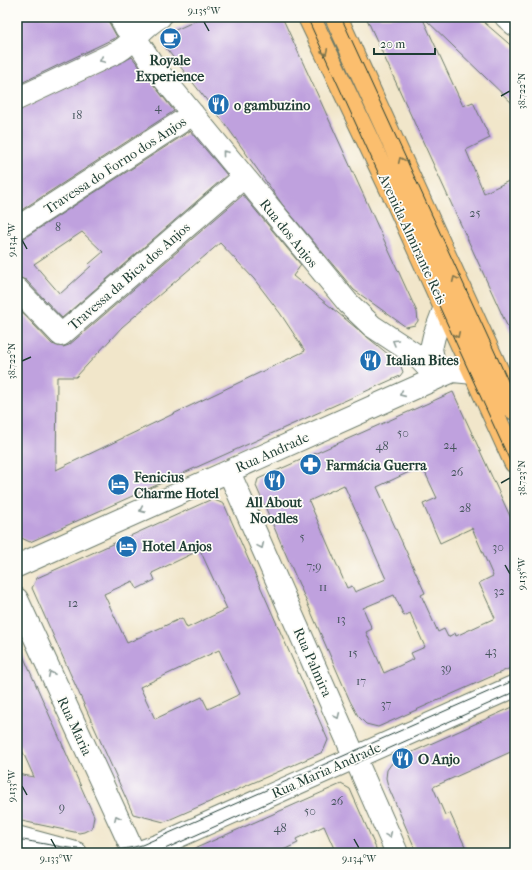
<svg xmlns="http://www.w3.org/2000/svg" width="532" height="870" viewBox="0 0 532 870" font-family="'IM FELL French Canon',serif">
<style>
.building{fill:#bfa1de;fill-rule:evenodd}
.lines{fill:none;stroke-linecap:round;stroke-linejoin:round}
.street-casing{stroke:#687868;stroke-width:24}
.primary-casing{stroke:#687868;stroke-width:24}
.street{stroke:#fff;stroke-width:22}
.primary{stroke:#fbbe6e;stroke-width:22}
.tram{stroke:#1f3d34;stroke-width:1}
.oneway{stroke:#82774e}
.oneway2{stroke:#8f9e9a}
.ticks{fill:none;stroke:#1f3d34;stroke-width:1.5}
.labels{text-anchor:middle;stroke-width:3.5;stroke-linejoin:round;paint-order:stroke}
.number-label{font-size:12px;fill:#47565e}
.poi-label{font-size:14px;font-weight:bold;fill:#1f3d34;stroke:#fdfcf7;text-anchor:start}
.street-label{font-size:14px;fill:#1f3d34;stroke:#fdfcf7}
.neatline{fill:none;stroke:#1f3d34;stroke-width:1.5}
.ticks-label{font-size:10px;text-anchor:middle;fill:#1f3d34}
</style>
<rect width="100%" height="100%" fill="#fdfcf7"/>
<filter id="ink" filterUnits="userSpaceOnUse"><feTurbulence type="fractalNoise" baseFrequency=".025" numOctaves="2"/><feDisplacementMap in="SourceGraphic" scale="8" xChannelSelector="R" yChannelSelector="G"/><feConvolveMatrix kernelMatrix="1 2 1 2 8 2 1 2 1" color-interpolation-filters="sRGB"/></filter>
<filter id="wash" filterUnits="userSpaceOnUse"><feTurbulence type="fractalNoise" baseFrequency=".012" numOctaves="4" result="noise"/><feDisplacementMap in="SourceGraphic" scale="16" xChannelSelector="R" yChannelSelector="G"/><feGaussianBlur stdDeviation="0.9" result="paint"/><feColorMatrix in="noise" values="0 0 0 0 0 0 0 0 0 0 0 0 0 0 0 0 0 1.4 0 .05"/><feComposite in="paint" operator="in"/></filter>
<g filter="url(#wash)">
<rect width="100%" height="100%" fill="#f1e6ca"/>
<g id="blocks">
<path class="building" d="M 17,17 L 106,17 L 117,37 L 17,85 Z
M 204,17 L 282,17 L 417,312 L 418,321 L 415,325 L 406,327 L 354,290 L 282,204 L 223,121 L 165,47 L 162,42 L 167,34 Z
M 366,17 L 422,17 L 463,106 L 473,102 L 490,138 L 466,150 L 484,193 L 515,178 L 515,343 Z
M 423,17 L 478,17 L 515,49 L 515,106 Z
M 132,57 L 174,111 L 17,213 L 17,111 Z
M 190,131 L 227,175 L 62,318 L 26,280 L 17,277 L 17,240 L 24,238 ZM 82,232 L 103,252 L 89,264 L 91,266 L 60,294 L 34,264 Z
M 243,195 L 301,265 L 293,276 L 400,364 L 403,372 L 400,376 L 30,542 L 17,536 L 17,307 L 52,344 L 63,347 L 69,345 ZM 220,243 L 254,279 L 280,313 L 305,351 L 56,470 L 57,377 L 76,377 L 122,327 Z
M 453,392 L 515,527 L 515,666 L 378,727 L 366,724 L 358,716 L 350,701 L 256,486 L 258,479 ZM 422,466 L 437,498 L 423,504 L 440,543 L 472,528 L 493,576 L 479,583 L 495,618 L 456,636 L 455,633 L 448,637 L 444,629 L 438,632 L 421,595 L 425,593 L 377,487 ZM 344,485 L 386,579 L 355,592 L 352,586 L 347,588 L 309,501 ZM 394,595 L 404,616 L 410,613 L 425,647 L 411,653 L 414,659 L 384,673 L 366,632 L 372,629 L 363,608 Z
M 212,499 L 224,504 L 328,740 L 323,752 L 164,822 L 133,814 L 32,588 L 37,578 ZM 200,550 L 227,609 L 187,628 L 182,618 L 127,643 L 104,594 L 133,581 L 137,589 L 155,580 L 152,573 ZM 219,650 L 240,694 L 208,709 L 202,697 L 155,719 L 140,687 Z
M 17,642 L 94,816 L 92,828 L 84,832 L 79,833 L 17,820 L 17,774 L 34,777 L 17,739 Z
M 515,706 L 515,750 L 433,787 L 445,815 L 450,813 L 468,853 L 417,853 L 388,786 L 386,778 L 387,770 L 392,763 L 399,758 Z
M 341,784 L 350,789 L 378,853 L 336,853 L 324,826 L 296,839 L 298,843 L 277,853 L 185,853 Z"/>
</g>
</g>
<g filter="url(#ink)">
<use href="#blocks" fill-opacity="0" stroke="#687868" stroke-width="1"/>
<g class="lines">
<defs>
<path id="street" d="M 120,17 L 126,28 L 140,45 L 155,68 L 348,303 L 372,326 L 416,355 L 437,378 L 453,371 L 474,373
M 506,17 L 515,25
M 17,99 L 119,51 C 135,41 143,26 160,17
M 17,228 L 193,114
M 17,289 L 61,335 L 244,177
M 229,472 L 397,853
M 17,566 L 437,378 L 431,349 L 434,336 L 445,307
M 17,599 L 134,853
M 17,837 L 76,853
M 137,853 L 159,845 L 515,686"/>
<path id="primary" d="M 309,17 L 397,202 L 515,462
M 336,17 L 515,409"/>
</defs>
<use href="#street" class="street-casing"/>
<use href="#primary" class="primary-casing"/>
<use href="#street" class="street"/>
<use href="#primary" class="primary"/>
<path class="tram" d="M 307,17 L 515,472
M 341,17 L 515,396
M 17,839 C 59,846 100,857 142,845 L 515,680
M 156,853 L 515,692"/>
</g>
<defs><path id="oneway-chevron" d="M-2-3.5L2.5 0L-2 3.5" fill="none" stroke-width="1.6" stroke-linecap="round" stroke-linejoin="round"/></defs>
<g class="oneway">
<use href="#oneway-chevron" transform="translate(325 52) rotate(65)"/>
<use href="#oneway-chevron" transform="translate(401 160) rotate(-114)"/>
<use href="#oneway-chevron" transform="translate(455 279) rotate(-114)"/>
<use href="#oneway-chevron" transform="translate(457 335) rotate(65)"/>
</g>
<g class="oneway2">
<use href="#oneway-chevron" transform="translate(102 60) rotate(155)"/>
<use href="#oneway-chevron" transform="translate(225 153) rotate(-129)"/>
<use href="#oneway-chevron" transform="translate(395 342) rotate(-150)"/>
<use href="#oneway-chevron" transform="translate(402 394) rotate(156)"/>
<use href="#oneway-chevron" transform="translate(142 510) rotate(156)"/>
<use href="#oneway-chevron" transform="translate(261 546) rotate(66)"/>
<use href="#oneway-chevron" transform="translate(51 674) rotate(-115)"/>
<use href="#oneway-chevron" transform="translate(337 716) rotate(66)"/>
<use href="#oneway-chevron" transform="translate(117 818) rotate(-115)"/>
<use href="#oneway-chevron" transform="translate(389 835) rotate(66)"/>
</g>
</g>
<path class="ticks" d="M 204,22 L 209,31M 501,96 L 510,91M 22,240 L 27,249M 22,361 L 31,357M 501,483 L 510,478M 505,565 L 510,574M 22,786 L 27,795M 51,839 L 56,848M 354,839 L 359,848"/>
<defs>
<symbol id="cafe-disc" viewBox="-11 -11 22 22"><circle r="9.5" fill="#1f6fb2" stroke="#fdfcf7"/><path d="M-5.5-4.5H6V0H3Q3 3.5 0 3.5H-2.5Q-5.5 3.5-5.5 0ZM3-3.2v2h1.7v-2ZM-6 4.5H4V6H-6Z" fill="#fff"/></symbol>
<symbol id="restaurant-disc" viewBox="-11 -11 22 22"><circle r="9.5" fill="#1f6fb2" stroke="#fdfcf7"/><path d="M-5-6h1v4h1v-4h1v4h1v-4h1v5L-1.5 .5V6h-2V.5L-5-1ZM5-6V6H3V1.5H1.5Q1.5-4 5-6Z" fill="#fff"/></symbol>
<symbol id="pharmacy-disc" viewBox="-11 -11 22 22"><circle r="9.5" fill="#1f6fb2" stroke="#fdfcf7"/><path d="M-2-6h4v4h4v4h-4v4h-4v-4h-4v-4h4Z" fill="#fff"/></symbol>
<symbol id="hotel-disc" viewBox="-11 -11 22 22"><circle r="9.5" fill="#1f6fb2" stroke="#fdfcf7"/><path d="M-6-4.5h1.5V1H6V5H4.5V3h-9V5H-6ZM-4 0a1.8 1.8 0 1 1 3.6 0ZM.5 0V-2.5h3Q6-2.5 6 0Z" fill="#fff"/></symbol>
</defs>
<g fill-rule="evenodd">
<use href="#cafe-disc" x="158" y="26" width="25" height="25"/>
<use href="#restaurant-disc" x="206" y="92" width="25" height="25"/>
<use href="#restaurant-disc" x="358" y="348" width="25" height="25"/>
<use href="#pharmacy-disc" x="298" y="452" width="25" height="25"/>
<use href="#restaurant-disc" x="262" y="468" width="25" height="25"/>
<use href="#hotel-disc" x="106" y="472" width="25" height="25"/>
<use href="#hotel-disc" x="114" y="534" width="25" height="25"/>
<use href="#restaurant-disc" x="390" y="746" width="25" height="25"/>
</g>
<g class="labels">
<g class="number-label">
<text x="158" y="111">4</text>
<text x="77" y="119">18</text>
<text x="475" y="217">25</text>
<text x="58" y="231">8</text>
<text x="403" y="437">50</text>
<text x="450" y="449">24</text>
<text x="382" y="450">48</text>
<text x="457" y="476">26</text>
<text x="465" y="512">28</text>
<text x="302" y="541">5</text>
<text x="498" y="551">30</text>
<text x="314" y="570">7;9</text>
<text x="323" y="591">11</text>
<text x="499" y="595">32</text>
<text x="73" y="607">12</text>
<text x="341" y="623">13</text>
<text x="491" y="655">43</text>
<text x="353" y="657">15</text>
<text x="446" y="672">39</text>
<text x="361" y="685">17</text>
<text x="386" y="708">37</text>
<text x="337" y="805">26</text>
<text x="62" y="811">9</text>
<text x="310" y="815">50</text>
<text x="280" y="832">48</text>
</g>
<g class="poi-label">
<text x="170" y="65" text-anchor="middle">Royale<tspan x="170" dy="16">Experience</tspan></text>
<text x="234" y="110">o gambuzino</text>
<text x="386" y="365">Italian Bites</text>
<text x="326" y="470">Farmácia Guerra</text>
<text x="134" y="482">Fenicius<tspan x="134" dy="16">Charme Hotel</tspan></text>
<text x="274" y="507" text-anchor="middle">All About<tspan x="274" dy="16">Noodles</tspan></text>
<text x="142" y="551">Hotel Anjos</text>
<text x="418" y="764">O Anjo</text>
</g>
<g class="street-label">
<text transform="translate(115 165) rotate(-33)" y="5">Travessa do Forno dos Anjos</text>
<text transform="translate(289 233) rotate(51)" y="5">Rua dos Anjos</text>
<text transform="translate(413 239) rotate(65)" y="5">Avenida Almirante Reis</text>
<text transform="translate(129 276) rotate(-41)" y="5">Travessa da Bica dos Anjos</text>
<text transform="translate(272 452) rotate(-24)" y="5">Rua Andrade</text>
<text transform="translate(313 662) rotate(66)" y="5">Rua Palmira</text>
<text transform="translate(75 726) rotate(65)" y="5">Rua Maria</text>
<text transform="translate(326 770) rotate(-24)" y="5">Rua Maria Andrade</text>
</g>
</g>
<rect width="532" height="870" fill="none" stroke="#fdfcf7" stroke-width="44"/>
<path d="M374 48v6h61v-6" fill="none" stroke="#1f3d34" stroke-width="2"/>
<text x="380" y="48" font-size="12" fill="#1f3d34" stroke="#fdfcf7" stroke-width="3" paint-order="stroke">20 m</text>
<rect x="22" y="22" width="488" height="826" class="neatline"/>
<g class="ticks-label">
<text x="204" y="14">9.135°W</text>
<text transform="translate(521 91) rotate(-90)" y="4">38.722°N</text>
<text transform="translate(11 240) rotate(-90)" y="4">9.134°W</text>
<text transform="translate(11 361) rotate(-90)" y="4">38.722°N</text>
<text transform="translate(521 478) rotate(-90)" y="4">38.723°N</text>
<text transform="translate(521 574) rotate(-90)" y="4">9.135°W</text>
<text transform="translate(11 786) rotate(-90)" y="4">9.133°W</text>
<text x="56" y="862">9.133°W</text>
<text x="359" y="862">9.134°W</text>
</g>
</svg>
